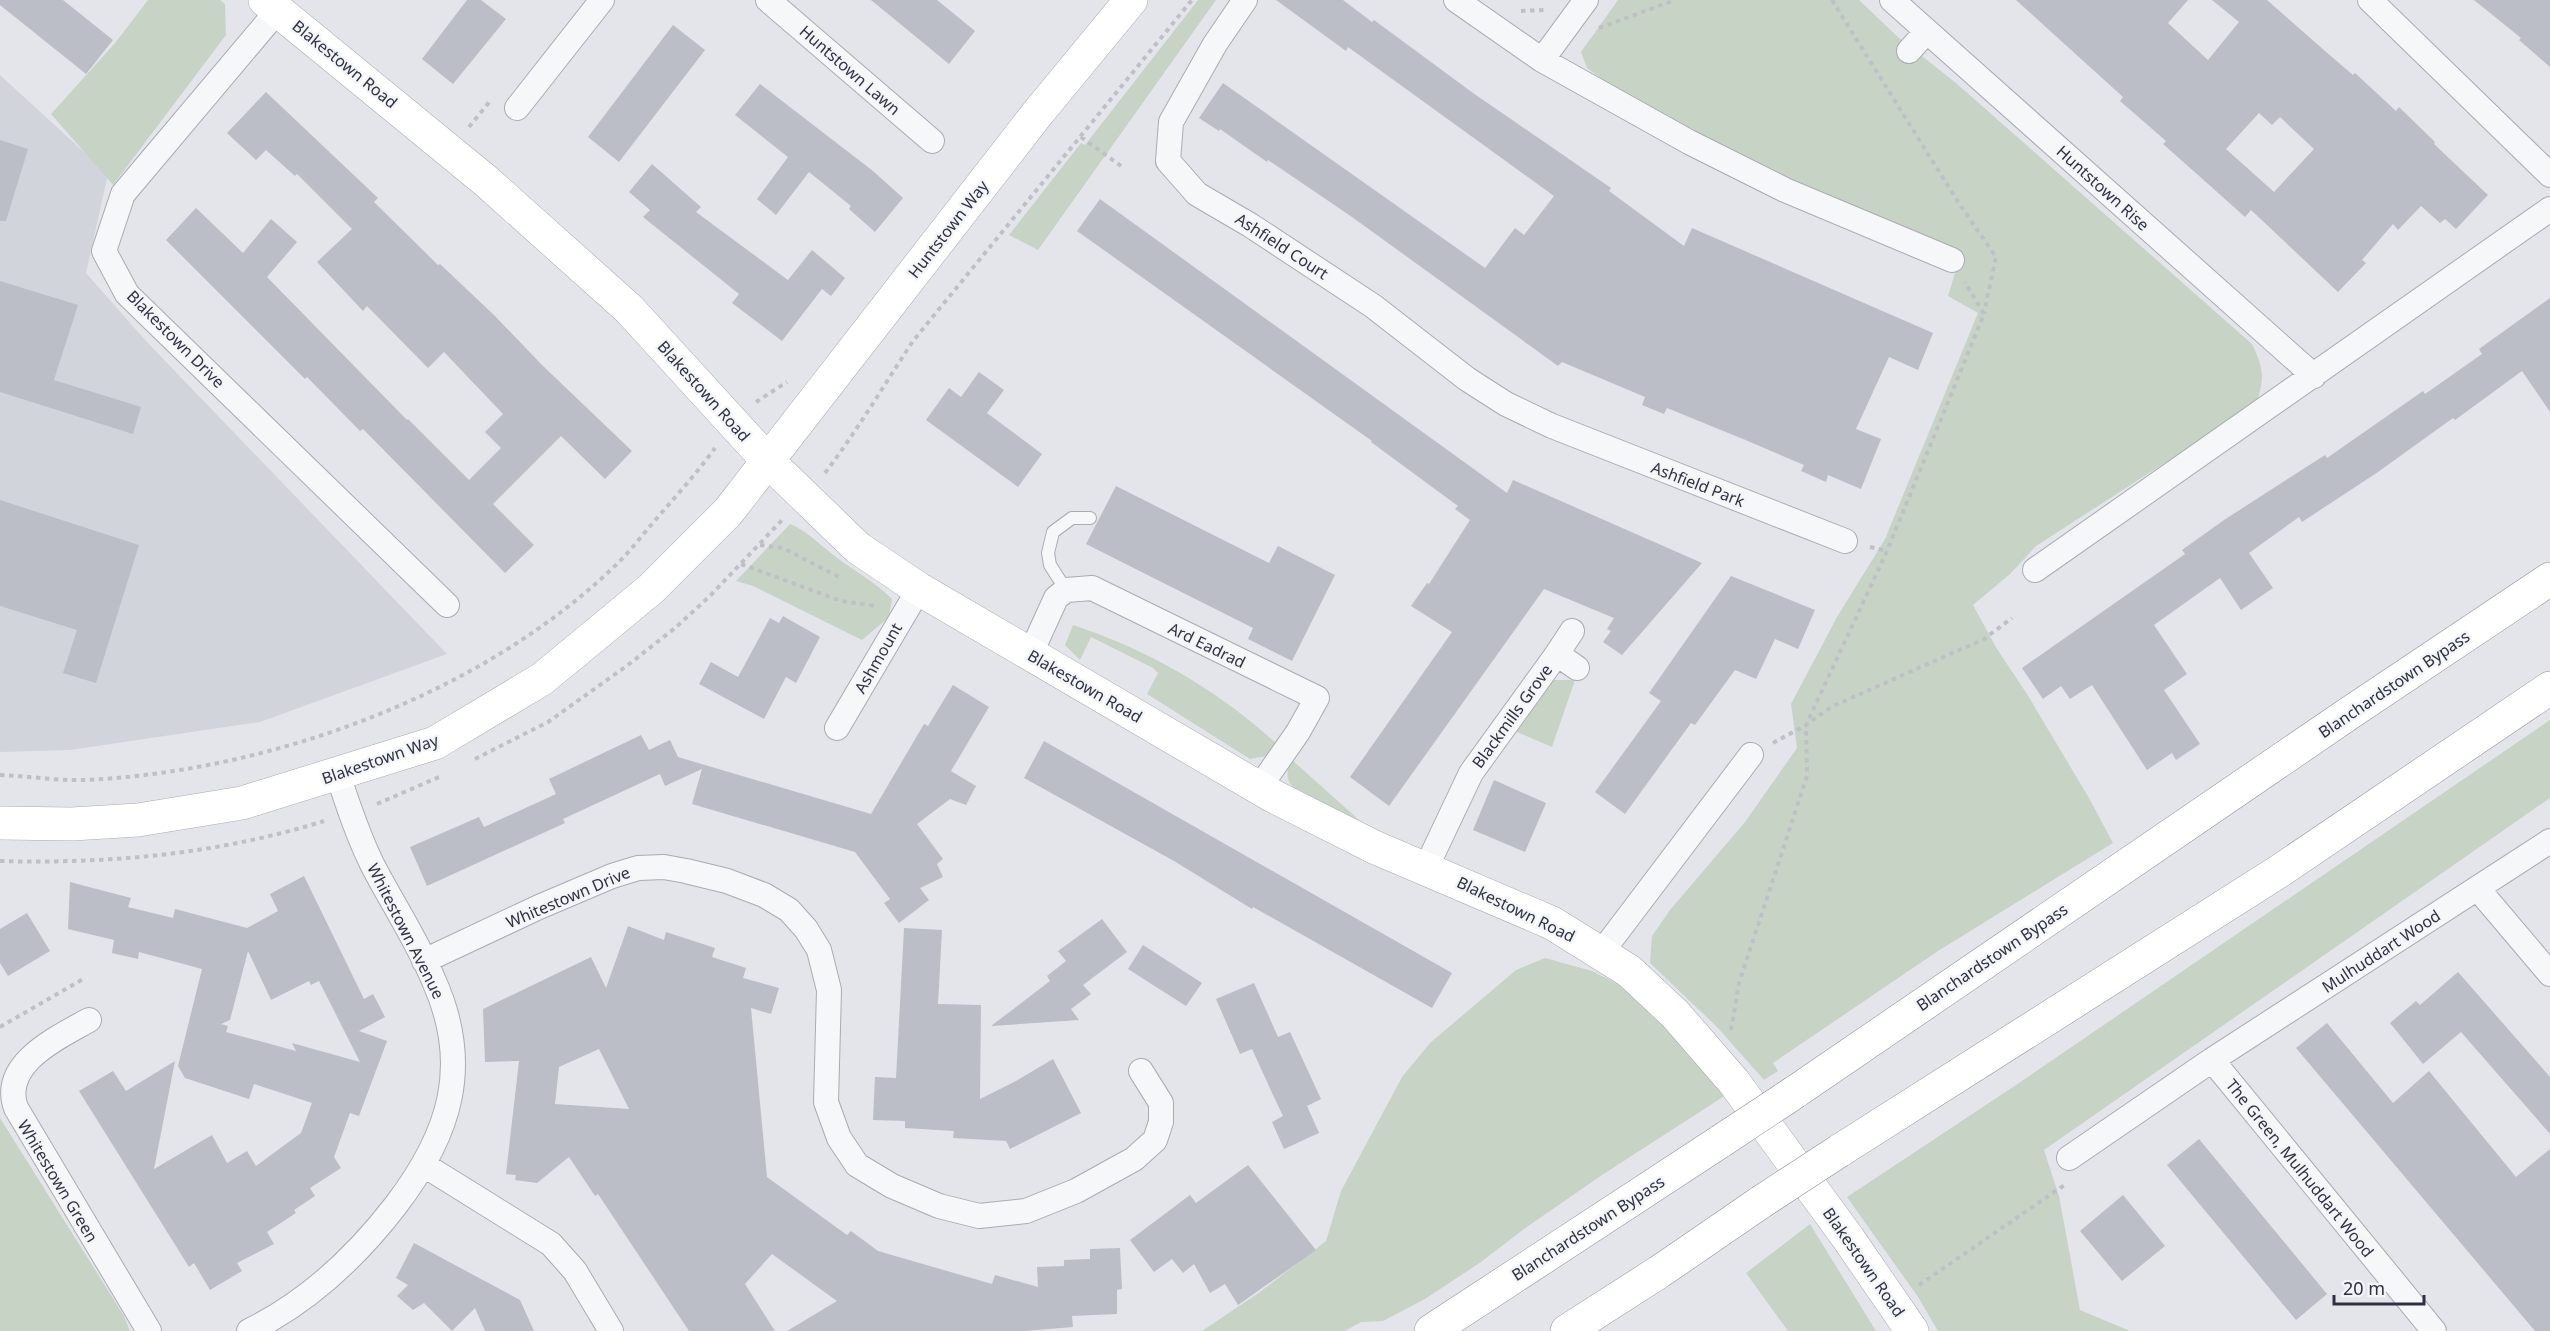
<svg xmlns="http://www.w3.org/2000/svg" width="2550" height="1331" viewBox="0 0 2550 1331" font-family="'Noto Sans',sans-serif">
<style>
.built{fill:#d2d4dc}
.green{fill:#c7d4c5}
.building{fill:#bbbec7;fill-rule:evenodd}
.lines{fill:none;stroke-linecap:round;stroke-linejoin:round}
.lane-casing{stroke:#a9abb4;stroke-width:14}
.street-casing{stroke:#a9abb4;stroke-width:26}
.secondary-casing{stroke:#a9abb4;stroke-width:34}
.highway-casing{stroke:#8c91a0;stroke-width:34}
.path{stroke:#bec0c6;stroke-width:4;stroke-dasharray:4.5 4.5;stroke-linecap:butt}
.lane{stroke:#f6f7f9;stroke-width:12}
.street{stroke:#f6f7f9;stroke-width:24}
.secondary{stroke:#fff;stroke-width:33}
.highway{stroke:#fff;stroke-width:33}
.highway-bridge-casing{stroke:#8c91a0;stroke-width:34;stroke-linecap:butt}
.highway-bridge{stroke:#fff;stroke-width:33}
.labels{text-anchor:middle;stroke-width:5;stroke-linejoin:round;paint-order:stroke}
.street-label{font-size:16px;fill:#2d3142;stroke:#f3f5f8}
</style>
<rect width="100%" height="100%" fill="#e4e5ea"/>
<path class="built" d="M 0,75 L 108,174 L 86,273 L 146,341 L 447,654 L 260,722 L 70,750 L 0,752 Z"/>
<path class="green" d="M 148,0 L 220,0 L 225,4 L 226,35 L 113,185 L 51,114 L 115,43 Z
M 1198,0 L 1216,0 L 1038,250 L 1009,235 L 1081,143 L 1085,145 Z
M 1618,0 L 1859,0 L 1899,38 L 1956,83 L 2252,344 C 2264,369 2265,378 2256,404 L 2036,546 L 2010,574 L 1973,605 L 1997,649 L 2027,694 L 2089,798 L 2113,843 L 1938,951 L 1773,1063 L 1778,1071 L 1764,1080 L 1717,1027 L 1650,963 L 1652,936 L 1670,910 L 1745,822 L 1797,748 L 1791,704 L 1837,617 L 1885,539 L 1978,313 L 1948,296 L 1959,260 L 1757,170 L 1621,93 L 1587,68 L 1581,52 Z
M 790,524 C 809,532 823,548 840,560 C 858,573 876,583 892,599 L 889,617 L 862,640 L 753,586 L 736,581 Z
M 1073,625 C 1149,650 1218,690 1277,744 L 1267,756 L 1250,759 L 1147,694 L 1158,673 L 1153,668 L 1091,637 L 1080,660 L 1065,645 Z
M 1551,680 L 1575,680 L 1552,747 L 1515,731 Z
M 2550,720 L 2550,798 L 2044,1150 L 2059,1196 L 2080,1310 L 2130,1331 L 1938,1331 L 1918,1297 L 1847,1197 L 2013,1087 Z
M 1291,759 L 1359,820 L 1346,815 L 1293,787 C 1285,779 1287,770 1291,759 Z
M 1545,958 L 1592,971 L 1622,986 L 1697,1057 L 1726,1095 L 1602,1175 L 1524,1229 L 1481,1262 L 1425,1299 L 1383,1321 L 1361,1322 L 1345,1331 L 1202,1331 L 1260,1292 L 1326,1241 L 1341,1191 L 1402,1077 L 1430,1043 L 1516,970 Z
M 0,1118 L 124,1316 L 130,1331 L 0,1331 Z
M 1810,1224 L 1876,1331 L 1788,1331 L 1746,1273 Z"/>
<path class="building" d="M 0,0 L 63,0 L 113,40 L 86,74 L 0,5 Z
M 467,0 L 481,0 L 506,19 L 453,84 L 422,59 Z
M 871,0 L 937,0 L 975,31 L 949,64 Z
M 1276,0 L 1343,0 L 1372,22 L 1374,20 L 1473,93 L 1611,188 L 1609,191 L 1684,246 L 1692,228 L 1933,333 L 1918,370 L 1889,357 L 1856,429 L 1881,439 L 1861,489 L 1828,475 L 1826,482 L 1801,471 L 1804,465 L 1743,439 L 1667,408 L 1664,414 L 1642,405 L 1645,397 L 1562,362 L 1558,366 L 1352,217 L 1268,160 L 1267,162 L 1220,129 L 1219,131 L 1199,118 L 1223,83 L 1485,268 L 1515,228 L 1524,235 L 1554,196 L 1348,47 L 1346,51 Z
M 2016,0 L 2188,0 L 2168,23 L 2208,60 L 2239,22 L 2212,0 L 2267,0 L 2325,51 L 2353,75 L 2355,73 L 2396,111 L 2399,107 L 2435,142 L 2434,144 L 2488,195 L 2456,229 L 2445,219 L 2440,223 L 2421,206 L 2398,230 L 2393,224 L 2362,260 L 2366,263 L 2338,292 L 2251,210 L 2245,217 L 2207,183 L 2163,144 L 2166,141 L 2120,101 L 2123,97 ZM 2259,113 L 2272,125 L 2280,117 L 2314,149 L 2274,192 L 2226,149 Z
M 2474,0 L 2550,0 L 2550,67 L 2519,40 L 2521,38 Z
M 673,25 L 705,50 L 619,162 L 588,137 Z
M 760,84 L 873,171 L 903,198 L 875,232 L 849,209 L 851,206 L 809,172 L 776,215 L 757,199 L 788,157 L 735,115 Z
M 266,92 L 378,198 L 374,202 L 438,265 L 440,264 L 495,316 L 542,365 L 632,451 L 605,479 L 561,436 L 493,504 L 534,545 L 505,573 L 363,429 L 360,431 L 307,377 L 305,379 L 166,240 L 196,208 L 243,253 L 271,219 L 297,242 L 267,277 L 407,420 L 408,419 L 469,480 L 501,448 L 485,432 L 503,414 L 444,352 L 428,368 L 367,306 L 363,311 L 317,262 L 352,229 L 297,174 L 295,176 L 266,150 L 256,160 L 227,133 Z
M 0,140 L 28,149 L 6,221 L 0,221 Z
M 652,164 L 701,207 L 696,212 L 788,280 L 812,250 L 845,278 L 831,296 L 822,289 L 782,341 L 732,303 L 739,294 L 643,217 L 650,210 L 629,192 Z
M 1100,199 L 1507,493 L 1513,480 L 1702,563 L 1622,655 L 1603,642 L 1611,631 L 1607,629 L 1614,618 L 1544,589 L 1389,806 L 1350,777 L 1452,632 L 1411,606 L 1427,583 L 1429,584 L 1470,520 L 1455,509 L 1458,506 L 1371,442 L 1372,441 L 1077,231 Z
M 0,281 L 78,305 L 54,380 L 141,407 L 133,434 L 0,392 Z
M 2550,298 L 2550,412 L 2522,371 L 2455,420 L 2453,418 L 2378,472 L 2302,522 L 2299,517 L 2249,553 L 2273,588 L 2241,610 L 2220,578 L 2154,625 L 2187,674 L 2164,690 L 2200,744 L 2176,760 L 2172,753 L 2147,770 L 2092,685 L 2070,699 L 2061,686 L 2043,699 L 2022,668 L 2185,554 L 2182,550 L 2224,520 L 2325,455 L 2327,458 L 2423,391 L 2425,394 L 2482,354 L 2479,349 Z
M 979,372 L 1004,390 L 987,413 L 1042,454 L 1018,487 L 926,420 L 949,388 L 961,397 Z
M 1116,486 L 1269,563 L 1278,546 L 1335,575 L 1292,661 L 1248,639 L 1253,628 L 1086,544 Z
M 0,500 L 139,545 L 96,683 L 63,673 L 77,630 L 0,606 Z
M 1731,576 L 1815,610 L 1798,649 L 1775,639 L 1756,679 L 1735,670 L 1695,725 L 1691,723 L 1625,814 L 1595,792 L 1661,701 L 1649,693 Z
M 783,616 L 820,637 L 796,683 L 786,677 L 764,719 L 699,684 L 711,662 L 738,677 L 770,618 L 779,623 Z
M 953,685 L 989,707 L 951,771 L 976,786 L 966,805 L 950,799 L 917,824 L 943,859 L 937,864 L 943,877 L 920,888 L 929,900 L 899,923 L 884,903 L 890,899 L 855,852 L 692,804 L 702,769 L 665,786 L 660,774 L 563,819 L 565,823 L 427,886 L 410,847 L 479,817 L 484,827 L 556,794 L 549,779 L 641,735 L 649,750 L 670,740 L 678,757 L 871,814 L 924,724 L 928,726 Z
M 1044,741 L 1452,973 L 1432,1008 L 1253,907 L 1252,909 L 1174,861 L 1024,778 Z
M 1494,780 L 1546,803 L 1525,852 L 1473,830 Z
M 304,876 L 364,999 L 373,994 L 385,1017 L 359,1031 L 387,1041 L 359,1116 L 350,1113 L 334,1157 L 341,1168 L 310,1188 L 315,1196 L 294,1210 L 296,1213 L 267,1232 L 274,1244 L 237,1263 L 242,1271 L 210,1290 L 194,1263 L 189,1267 L 79,1091 L 113,1071 L 126,1091 L 175,1061 L 154,1169 L 212,1135 L 227,1163 L 247,1151 L 256,1166 L 301,1133 L 312,1103 L 254,1084 L 249,1099 L 185,1078 L 178,1066 L 202,969 L 139,952 L 138,959 L 112,953 L 114,940 L 68,929 L 70,882 L 131,898 L 128,907 L 173,918 L 175,909 L 247,928 L 278,911 L 270,894 ZM 248,951 L 271,1000 L 309,981 L 311,985 L 319,981 L 360,1062 L 292,1043 L 296,1051 L 226,1032 L 228,1026 L 221,1024 L 230,1020 Z
M 27,913 L 50,951 L 8,976 L 0,963 L 0,929 Z
M 1102,919 L 1127,952 L 1083,985 L 1091,994 L 1071,1009 L 1079,1020 L 991,1026 L 1050,981 L 1047,976 L 1066,961 L 1058,951 Z
M 628,926 L 664,940 L 666,932 L 715,948 L 712,957 L 746,968 L 743,978 L 779,988 L 771,1014 L 751,1008 L 767,1177 L 847,1235 L 851,1231 L 878,1251 L 992,1284 L 995,1275 L 1038,1287 L 1037,1267 L 1064,1266 L 1064,1260 L 1090,1259 L 1090,1249 L 1120,1248 L 1122,1289 L 1117,1290 L 1117,1314 L 1072,1316 L 1073,1327 L 1025,1331 L 787,1331 L 837,1301 L 772,1254 L 745,1284 L 775,1331 L 689,1331 L 598,1194 L 595,1196 L 569,1157 L 537,1183 L 515,1180 L 516,1175 L 506,1174 L 519,1061 L 485,1062 L 483,1009 L 591,957 L 606,988 ZM 599,1049 L 629,1109 L 555,1104 L 559,1067 Z
M 904,928 L 942,930 L 938,1004 L 981,1005 L 980,1099 L 1016,1081 L 1053,1059 L 1081,1113 L 1010,1149 L 1006,1141 L 953,1138 L 954,1131 L 905,1128 L 905,1121 L 873,1120 L 875,1077 L 896,1078 Z
M 1143,945 L 1202,983 L 1186,1006 L 1128,969 Z
M 2458,972 L 2550,1077 L 2550,1134 L 2461,1032 L 2423,1064 L 2390,1023 L 2416,1001 L 2420,1005 Z
M 1254,983 L 1278,1037 L 1290,1032 L 1321,1099 L 1307,1106 L 1319,1133 L 1284,1149 L 1272,1122 L 1283,1116 L 1273,1095 L 1252,1049 L 1240,1054 L 1216,999 Z
M 2327,1023 L 2393,1103 L 2429,1071 L 2516,1177 L 2550,1149 L 2550,1331 L 2535,1331 L 2296,1048 Z
M 2199,1139 L 2327,1294 L 2296,1320 L 2167,1165 Z
M 1248,1165 L 1316,1250 L 1238,1305 L 1225,1284 L 1210,1293 L 1194,1264 L 1183,1273 L 1172,1259 L 1154,1272 L 1130,1240 L 1190,1195 L 1196,1203 Z
M 2123,1195 L 2165,1246 L 2122,1281 L 2080,1231 Z
M 414,1243 L 520,1300 L 534,1331 L 485,1331 L 475,1308 L 452,1331 L 424,1303 L 413,1310 L 397,1296 L 408,1285 L 396,1278 Z"/>
<g class="lines">
<defs>
<path id="lane" d="M 1066,590 L 1050,565 L 1048,553 L 1053,532 L 1072,518 L 1090,518"/>
<path id="street" d="M 768,0 L 932,141
M 1245,0 L 1215,44 L 1171,122 L 1168,161 L 1197,194 L 1250,225 L 1373,306 L 1467,379 L 1506,404 L 1552,426 L 1845,541
M 1456,0 L 1542,60 L 1689,142 L 1785,190 L 1952,260
M 1892,0 L 2314,376
M 2370,0 L 2550,175
M 278,10 L 123,194 L 104,251 L 127,294 L 447,605
M 1909,51 L 1927,31
M 1542,60 L 1586,0
M 517,108 L 602,0
M 2035,570 L 2550,209
M 1557,654 L 1577,668
M 1030,655 L 1056,598 L 1066,590 L 1092,588 L 1317,698 L 1298,732 L 1259,788
M 837,728 L 919,589
M 1426,868 L 1471,773 L 1557,654 L 1572,631
M 2478,889 L 2550,974
M 1601,953 L 1751,755
M 424,961 L 539,907 L 612,876 L 638,868 L 664,867 L 686,871 L 727,881 L 764,895 L 789,910 L 806,929 L 819,950 L 829,990 L 826,1102 L 839,1138 L 857,1165 L 892,1186 L 939,1206 L 979,1216 L 1026,1211 L 1076,1191 L 1134,1159 L 1155,1140 L 1161,1122 L 1161,1103 L 1141,1071
M 89,1020 C 57,1038 0,1064 16,1108 L 149,1331
M 2212,1060 L 2434,1331
M 2069,1158 L 2212,1060 L 2550,841
M 424,1165 L 551,1244 L 575,1271 L 611,1331
M 249,1331 C 308,1302 356,1257 396,1205 C 450,1134 472,1066 434,981 C 417,940 392,903 372,864 C 358,836 348,805 338,775"/>
<path id="secondary" d="M 265,0 L 486,181 L 629,309 L 768,461 L 858,548 L 919,589 L 1273,796 L 1374,847 L 1552,923 L 1629,971 L 1675,1014 L 1734,1082 L 1848,1238 L 1912,1331
M 0,823 L 72,824 L 138,820 L 242,803 L 435,743 L 542,679 L 651,589 L 728,512 L 1037,114 L 1131,0"/>
<path id="highway" d="M 1795,1092 L 2351,712 L 2550,579
M 1839,1151 L 2278,872 L 2550,688
M 1431,1331 L 1721,1141
M 1567,1331 L 1659,1272 L 1761,1202"/>
</defs>
<use href="#lane" class="lane-casing"/>
<use href="#street" class="street-casing"/>
<use href="#secondary" class="secondary-casing"/>
<use href="#highway" class="highway-casing"/>
<path class="path" d="M 1832,0 L 1958,202 L 1996,257 L 1984,313
M 1521,11 L 1544,10
M 1599,28 L 1675,0
M 469,127 L 491,100
M 1081,137 L 1121,166
M 756,402 L 787,382
M 825,473 C 857,431 884,385 913,341 L 1192,0
M 760,545 L 783,548 L 841,578
M 1870,547 L 1887,551
M 741,564 L 841,601 L 876,606
M 1773,743 L 1806,725 L 1831,707 L 1984,639 L 2012,618
M 475,759 L 548,722 L 628,665 L 675,628 L 710,596 L 784,518
M 0,775 C 29,776 57,781 86,780 C 272,771 484,694 618,563 C 632,549 644,533 657,518 C 677,495 697,473 715,448
M 377,804 L 439,777
M 0,861 C 109,864 219,854 324,821
M 0,1027 L 85,978
M 1731,1030 L 1739,983 L 1807,776 L 1806,725 L 1887,551 L 1984,314 L 1965,282
M 1919,1285 L 2066,1184"/>
<use href="#lane" class="lane"/>
<use href="#street" class="street"/>
<use href="#secondary" class="secondary"/>
<use href="#highway" class="highway"/>
<defs>
<path id="highway-bridge" d="M 1721,1141 L 1795,1092
M 1761,1202 L 1839,1151"/>
</defs>
<use href="#highway-bridge" class="highway-bridge-casing"/>
<use href="#highway-bridge" class="highway-bridge"/>
</g>
<g class="labels">
<g class="street-label">
<text transform="translate(345 64) rotate(39)" y="6">Blakestown Road</text>
<text transform="translate(850 70) rotate(41)" y="6">Huntstown Lawn</text>
<text transform="translate(2103 188) rotate(42)" y="6">Huntstown Rise</text>
<text transform="translate(948 229) rotate(-52)" y="6">Huntstown Way</text>
<text transform="translate(1282 246) rotate(33)" y="6">Ashfield Court</text>
<text transform="translate(176 339) rotate(45)" y="6">Blakestown Drive</text>
<text transform="translate(704 391) rotate(48)" y="6">Blakestown Road</text>
<text transform="translate(1698 484) rotate(21)" y="6">Ashfield Park</text>
<text transform="translate(1207 645) rotate(26)" y="6">Ard Eadrad</text>
<text transform="translate(878 658) rotate(-60)" y="6">Ashmount</text>
<text transform="translate(2394 684) rotate(-34)" y="6">Blanchardstown Bypass</text>
<text transform="translate(1085 686) rotate(30)" y="6">Blakestown Road</text>
<text transform="translate(1512 716) rotate(-54)" y="6">Blackmills Grove</text>
<text transform="translate(380 759) rotate(-19)" y="6">Blakestown Way</text>
<text transform="translate(568 897) rotate(-23)" y="6">Whitestown Drive</text>
<text transform="translate(1516 909) rotate(26)" y="6">Blakestown Road</text>
<text transform="translate(406 931) rotate(63)" y="6">Whitestown Avenue</text>
<text transform="translate(2381 951) rotate(-33)" y="6">Mulhuddart Wood</text>
<text transform="translate(1992 957) rotate(-34)" y="6">Blanchardstown Bypass</text>
<text transform="translate(2300 1168) rotate(51)" y="6">The Green, Mulhuddart Wood</text>
<text transform="translate(58 1181) rotate(59)" y="6">Whitestown Green</text>
<text transform="translate(1588 1228) rotate(-33)" y="6">Blanchardstown Bypass</text>
<text transform="translate(1864 1262) rotate(55)" y="6">Blakestown Road</text>
</g>
</g>
<path d="M2334 1295v9h90v-9" fill="none" stroke="#2d3142" stroke-width="3"/>
<text x="2343" y="1295" font-size="18" fill="#2d3142" stroke="#f3f5f8" stroke-width="4.5" paint-order="stroke">20 m</text>
</svg>
